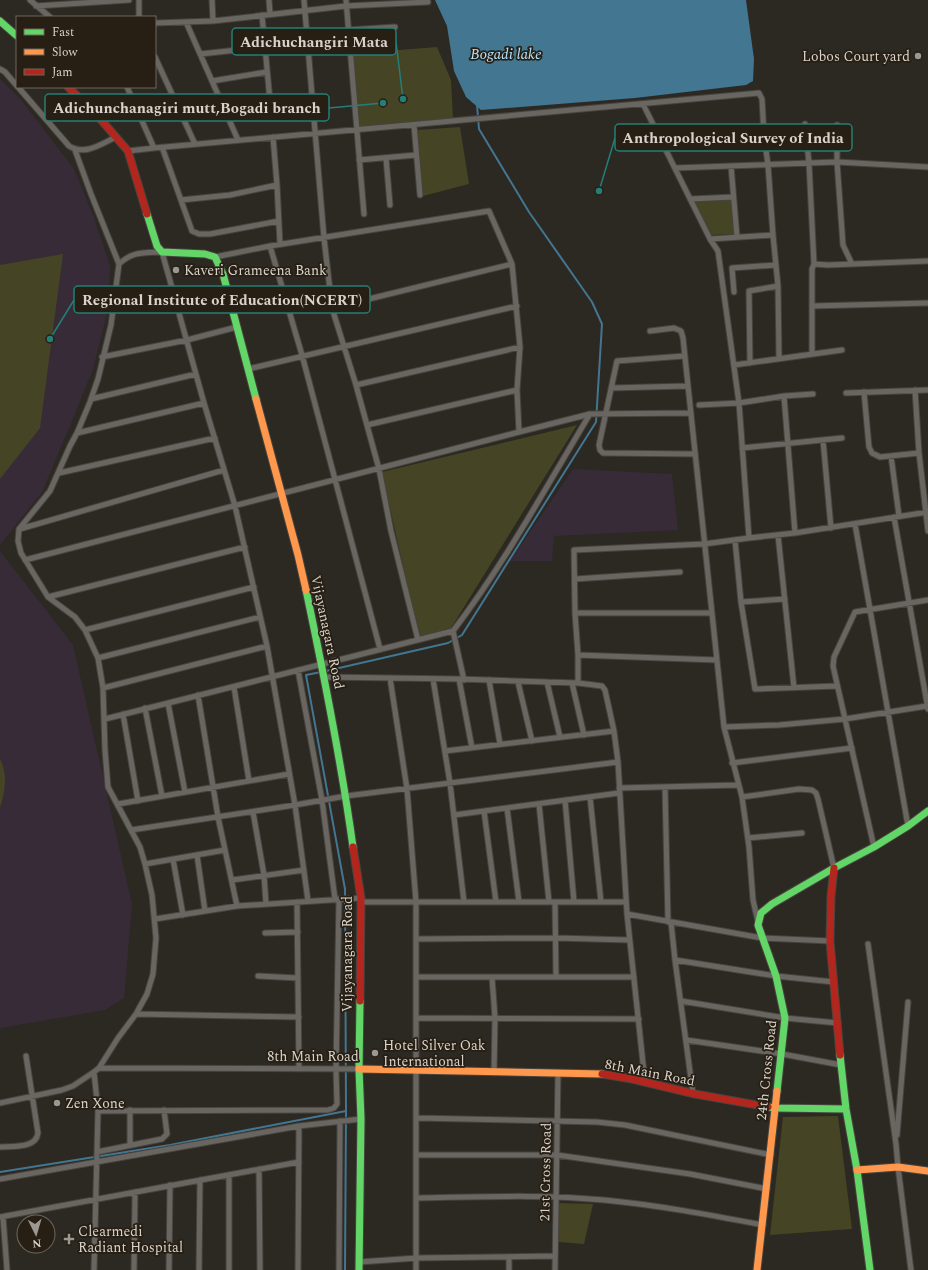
<svg xmlns="http://www.w3.org/2000/svg" width="928" height="1270" viewBox="0 0 928 1270" font-family="Spectral,serif">
<style>
.education{fill:#372b37}
.green{fill:#454525}
.water{fill:#427691}
.lines{fill:none;stroke-linecap:round;stroke-linejoin:round}
.stream{stroke:#427691;stroke-width:2}
.street-casing{stroke:#47433e;stroke-width:7}
.fast-casing{stroke:#47433e;stroke-width:9}
.slow-casing{stroke:#47433e;stroke-width:9}
.jam-casing{stroke:#47433e;stroke-width:9}
.street{stroke:#696661;stroke-width:5}
.fast{stroke:#63d668;stroke-width:7}
.slow{stroke:#ff974d;stroke-width:7}
.jam{stroke:#b3261e;stroke-width:7}
.poi-dot{fill:#9c9790;stroke:#271f13;stroke-width:1.5}
.labels{text-anchor:middle;stroke-width:3.5;stroke-linejoin:round;paint-order:stroke}
.poi-label{font-size:14px;fill:#d9d3cc;stroke:#271f13;text-anchor:start}
.street-label{font-size:14px;fill:#d9d3cc;stroke:#271f13}
.water-label{font-size:15px;font-style:italic;fill:#b1e2fe;stroke:#271f13}
.leader{fill:none;stroke:#237f77;stroke-width:1.5}
.callout-dot{fill:#237f77;stroke:#271f13;stroke-width:1.5}
.callout{fill:#271f13;stroke:#237f77;stroke-width:1.5}
.callout-label{font-size:15px;text-anchor:middle;font-weight:bold;fill:#d9d3cc}
</style>
<rect width="100%" height="100%" fill="#2c2822"/>
<path class="education" d="M 0,79 L 22,101 L 74,169 L 93,215 L 110,266 L 108,309 L 93,369 L 72,421 L 42,492 L 0,545 Z
M 573,469 L 672,474 L 678,530 L 554,536 L 552,561 L 510,561 Z
M 0,551 L 73,645 L 132,904 L 124,998 L 105,1010 L 0,1028 Z"/>
<path class="green" d="M 437,47 L 451,80 L 453,118 L 411,122 L 411,125 L 360,129 L 360,126 L 356,126 L 350,54 Z
M 460,127 L 469,184 L 423,196 L 417,130 Z
M 731,199 L 735,234 L 710,235 L 692,201 Z
M 63,254 L 40,428 L 0,479 L 0,265 Z
M 577,425 L 451,628 L 419,637 L 382,472 Z
M 0,759 C 8,774 5,792 0,808 Z
M 838,1116 L 852,1229 L 770,1235 L 783,1117 Z
M 559,1203 L 593,1204 L 584,1244 L 559,1242 Z"/>
<path class="water" d="M 435,0 L 746,0 L 754,59 L 753,81 L 746,85 L 635,98 L 481,110 L 466,97 L 454,71 L 447,26 Z"/>
<g class="lines">
<path class="stream" d="M 326,671 L 448,643 L 462,635 L 596,422 L 602,324 L 592,302 L 529,212 L 479,129 L 477,105
M 0,1172 L 170,1145 L 346,1111 L 345,889 L 306,675 L 321,672
M 345,1270 L 346,1111"/>
<defs>
<path id="street" d="M 30,0 L 50,17
M 139,0 L 139,17
M 212,0 L 213,21
M 269,0 L 270,14
M 304,0 L 324,238 L 332,308 L 356,385 L 379,469 L 391,531 L 418,640
M 346,0 L 364,214
M 36,6 L 129,0
M 262,15 L 270,101
M 186,22 L 238,140
M 155,23 L 213,21 L 346,6 L 428,2
M 348,30 L 395,27
M 200,54 L 265,47
M 155,57 L 195,144
M 0,69 L 5,72 L 17,86
M 212,81 L 267,72
M 18,87 L 69,146 C 85,156 101,144 116,137
M 127,87 L 154,148
M 643,104 L 710,239 L 773,235
M 223,106 L 311,97
M 805,124 L 809,163 L 814,264 L 828,265 L 928,261
M 414,125 L 420,195
M 837,125 L 837,162 L 843,245 L 852,264
M 273,137 L 277,185 L 280,244
M 661,142 L 764,136
M 162,147 L 192,231 L 199,234 L 210,234 L 279,221
M 75,150 L 91,194 L 119,264
M 128,151 L 154,148 L 759,93 L 762,99 L 764,136 L 768,165 L 773,235 L 778,286 L 779,358
M 386,158 L 390,205
M 359,160 L 416,155
M 731,166 L 737,237
M 675,168 L 837,162 L 928,167
M 690,199 L 733,197
M 181,200 L 230,195 L 277,185
M 710,239 L 718,251 L 739,403 L 749,538
M 270,246 L 302,355 L 380,649
M 734,292 L 732,268 L 776,265
M 812,306 L 928,303
M 332,308 L 512,264
M 650,331 L 674,328 L 681,331 L 683,338 L 724,727 L 742,797 L 749,847 L 753,900 L 758,922
M 812,353 L 812,269 L 814,264
M 684,356 L 617,361 L 599,445 L 600,450 L 603,453 L 694,454
M 102,357 L 187,340 L 237,327
M 750,363 L 749,291 L 778,286
M 734,365 L 842,350
M 248,369 L 517,306
M 356,385 L 520,347
M 611,388 L 687,386
M 915,390 L 919,453 L 928,531
M 864,392 L 869,447 L 872,453 L 880,457 L 919,453
M 846,393 L 928,390
M 784,396 L 795,533
M 91,399 L 196,374
M 699,405 L 739,403 L 784,396 L 813,394
M 367,425 L 517,390
M 519,432 L 590,414 L 690,413
M 77,433 L 204,403
M 823,440 L 831,528
M 742,448 L 842,438
M 891,456 L 899,516
M 59,473 L 215,438
M 894,517 L 928,709
M 855,524 L 908,826
M 20,529 L 224,470
M 778,535 L 794,688
M 735,540 L 741,602 L 755,689 L 837,686
M 25,560 L 519,432 L 517,390 L 520,347 L 512,264 L 489,211 L 270,246 L 215,257
M 575,579 L 680,572
M 48,597 L 245,547
M 741,602 L 785,599
M 575,613 L 712,613
M 85,630 L 254,587
M 453,631 L 464,680
M 578,655 L 717,660
M 98,658 L 260,617
M 298,670 L 322,800 L 335,899
M 324,677 L 459,679 L 578,683 L 602,686 L 605,690 L 614,731 L 618,762 L 627,914 L 645,1082
M 390,678 L 407,789 L 416,902 L 416,1270
M 433,679 L 450,783 L 464,902
M 459,679 L 472,748
M 489,680 L 500,744
M 518,682 L 532,741
M 547,682 L 560,737
M 572,683 L 584,735
M 578,683 L 578,655 L 575,613 L 574,550 L 704,544 L 749,538 L 795,533 L 928,512
M 234,687 L 249,781
M 103,688 L 267,646
M 198,695 L 218,817 L 237,906
M 168,703 L 185,792
M 145,708 L 162,796
M 123,714 L 138,801
M 105,719 L 453,631 C 505,563 546,487 590,414
M 724,727 L 779,725 L 845,719 L 927,706
M 445,751 L 614,731
M 732,763 L 852,748
M 665,787 L 668,922
M 619,788 L 738,785
M 590,797 L 601,902
M 742,797 L 799,789 L 812,790 L 816,793 L 818,799 L 834,868
M 565,800 L 574,902
M 118,804 L 289,774
M 539,804 L 549,902
M 507,808 L 519,902
M 484,811 L 496,902
M 253,812 L 264,875 L 266,904
M 454,815 L 619,793
M 131,830 L 295,805 L 346,796 L 618,762
M 748,838 L 802,833
M 874,847 L 833,666 L 834,657 L 855,612 L 928,600
M 197,855 L 205,911
M 173,859 L 183,915
M 145,864 L 225,850
M 232,880 L 304,870
M 297,902 L 299,1069
M 362,902 L 626,902
M 555,902 L 556,977
M 627,914 L 762,938 L 830,941
M 155,919 L 237,906 L 361,898
M 671,922 L 675,960 L 693,1094
M 265,933 L 298,932
M 417,939 L 556,938 L 629,940
M 868,944 L 896,1144 L 898,1167 L 911,1270
M 675,960 L 776,976 L 834,982
M 258,976 L 298,978
M 417,977 L 634,977
M 492,977 L 495,1018 L 494,1072
M 681,1001 L 785,1018 L 838,1023
M 136,1014 L 299,1017
M 417,1018 L 639,1019
M 686,1040 L 782,1054 L 841,1065
M 99,1068 L 359,1069
M 0,1103 L 62,1090 L 73,1086 L 94,1072 L 99,1068 L 118,1038 L 136,1014 L 147,994 L 153,974 L 156,938 L 152,895 L 145,864 L 140,847 L 108,787 L 105,750 L 103,688 L 98,658 L 85,630 L 75,617 L 48,597 L 21,553 L 18,541 L 19,529 L 50,491 L 70,446 L 77,433 L 90,402 L 98,379 L 111,325 L 119,264 C 133,251 144,253 162,252 L 204,403 L 235,506 L 267,646 L 295,805 L 308,901
M 130,1110 L 130,1145
M 98,1111 L 328,1110 L 334,1108 L 337,1104 L 336,1069 L 339,899
M 417,1118 L 597,1122 L 625,1125 L 771,1155
M 897,1135 L 908,1002
M 0,1147 C 12,1146 36,1149 38,1133 L 26,1056
M 97,1152 L 162,1139 L 167,1134 L 164,1110
M 416,1155 L 557,1155 L 690,1174 L 767,1189
M 259,1169 L 260,1270
M 0,1179 L 299,1126 L 361,1119
M 417,1198 C 479,1197 542,1194 604,1200 C 657,1205 710,1215 763,1225
M 0,1217 L 299,1162
M 3,1217 L 7,1270
M 359,1262 L 417,1258 L 555,1256
M 94,1270 L 98,1111 L 94,1072
M 134,1270 L 135,1192
M 169,1270 L 170,1185
M 199,1270 L 200,1180
M 229,1270 L 229,1175
M 298,1270 L 299,1126
M 339,1270 L 340,1121
M 509,1270 L 509,1257
M 555,1270 L 558,1073"/>
<path id="fast" d="M 0,21 L 17,36
M 147,214 L 157,246 L 162,252 L 205,254 L 215,257 L 223,274 L 256,399
M 306,590 C 324,675 341,760 353,847
M 840,1055 L 846,1109 L 857,1170 L 870,1270
M 777,1091 L 785,1018 L 776,976 L 758,925 L 761,913 L 772,904 L 834,868 L 874,847 L 908,826 L 928,811
M 768,1107 L 775,1108 L 846,1109
M 359,1270 L 361,1119 L 359,1069 L 360,1001"/>
<path id="slow" d="M 256,399 L 298,555 L 306,590
M 359,1069 L 602,1074
M 857,1170 L 898,1167 L 928,1171
M 757,1270 L 777,1091"/>
<path id="jam" d="M 68,87 L 96,114 L 128,151 L 147,214
M 353,847 L 361,898 L 360,1001
M 834,868 L 831,896 L 830,941 L 840,1055
M 602,1074 L 632,1079 L 695,1094 L 768,1107"/>
</defs>
<use href="#street" class="street-casing"/>
<use href="#fast" class="fast-casing"/>
<use href="#slow" class="slow-casing"/>
<use href="#jam" class="jam-casing"/>
<use href="#street" class="street"/>
<use href="#fast" class="fast"/>
<use href="#slow" class="slow"/>
<use href="#jam" class="jam"/>
</g>
<g class="poi-dot">
<circle cx="918" cy="56" r="4"/>
<circle cx="176" cy="270" r="4"/>
<circle cx="375" cy="1053" r="4"/>
<circle cx="57" cy="1103" r="4"/>
<path d="M67 1233h4v4h4v4h-4v4h-4v-4h-4v-4h4z"/>
</g>
<g class="labels">
<g class="poi-label">
<text x="910" y="61" text-anchor="end">Lobos Court yard</text>
<text x="184" y="275">Kaveri Grameena Bank</text>
<text x="383" y="1050">Hotel Silver Oak<tspan x="383" dy="16">International</tspan></text>
<text x="65" y="1108">Zen Xone</text>
<text x="78" y="1236">Clearmedi<tspan x="78" dy="16">Radiant Hospital</tspan></text>
</g>
<g class="street-label">
<text transform="translate(328 632) rotate(78)" y="5">Vijayanagara Road</text>
<text transform="translate(347 954) rotate(-90)" y="5">Vijayanagara Road</text>
<text x="313" y="1061">8th Main Road</text>
<text transform="translate(766 1070) rotate(-84)" y="5">24th Cross Road</text>
<text transform="translate(650 1072) rotate(11)" y="5">8th Main Road</text>
<text transform="translate(545 1172) rotate(-89)" y="5">21st Cross Road</text>
</g>
<g class="water-label">
<text x="506" y="59">Bogadi lake</text>
</g>
</g>
<path class="leader" d="M403 99L396 42M383 103L329 108M599 191L615 138M50 339L74 300"/>
<g class="callout-dot">
<circle cx="403" cy="99" r="4"/>
<circle cx="383" cy="103" r="4"/>
<circle cx="599" cy="191" r="4"/>
<circle cx="50" cy="339" r="4"/>
</g>
<g class="callout">
<rect x="232" y="28" width="164" height="27" rx="4"/>
<rect x="45" y="94" width="284" height="27" rx="4"/>
<rect x="615" y="124" width="237" height="27" rx="4"/>
<rect x="74" y="286" width="296" height="27" rx="4"/>
</g>
<g class="callout-label">
<text x="314" y="47">Adichuchangiri Mata</text>
<text x="187" y="113">Adichunchanagiri mutt,Bogadi branch</text>
<text x="733" y="143">Anthropological Survey of India</text>
<text x="222" y="305">Regional Institute of Education(NCERT)</text>
</g>
<rect x="16" y="16" width="140" height="72" fill="#271f13" stroke="#6e675d"/>
<rect x="24" y="29" width="20" height="6" fill="#63d668" stroke="#6e675d"/>
<text x="52" y="36" font-size="12" fill="#d9d3cc">Fast</text>
<rect x="24" y="49" width="20" height="6" fill="#ff974d" stroke="#6e675d"/>
<text x="52" y="56" font-size="12" fill="#d9d3cc">Slow</text>
<rect x="24" y="69" width="20" height="6" fill="#b3261e" stroke="#6e675d"/>
<text x="52" y="76" font-size="12" fill="#d9d3cc">Jam</text>
<g transform="translate(36 1234) rotate(175)"><circle r="19" fill="#271f13" stroke="#6e675d"/>
<path d="M0-3L7 15L0 10L-7 15Z" fill="#9c9790"/>
<text y="-6" font-size="11" font-weight="bold" text-anchor="middle" fill="#d9d3cc">N</text>
</g>
</svg>
